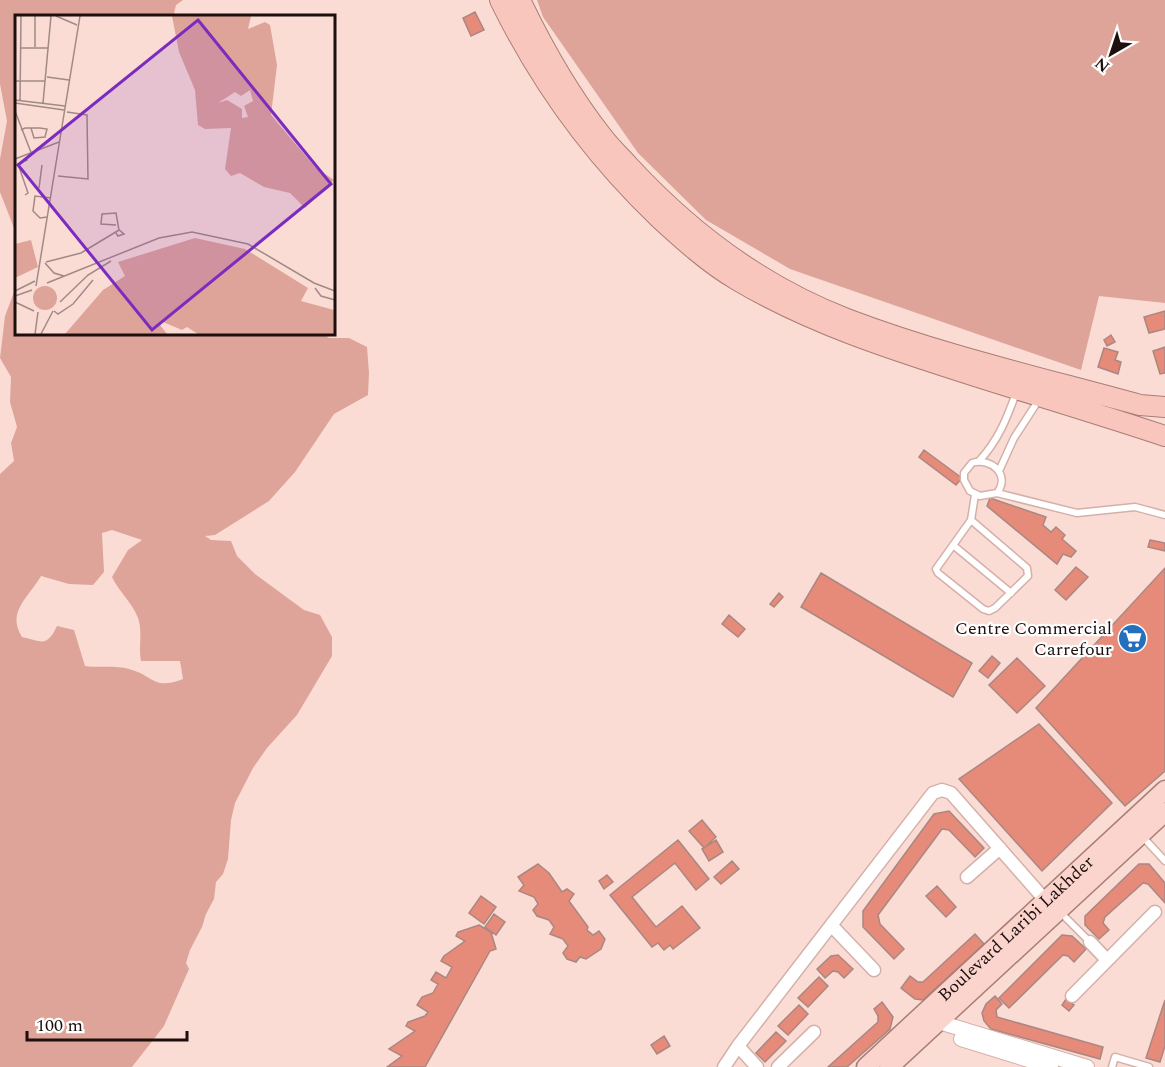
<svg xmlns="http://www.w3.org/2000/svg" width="1165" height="1067" viewBox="0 0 1165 1067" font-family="Spectral,serif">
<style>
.green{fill:#dea499;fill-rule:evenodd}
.building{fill:#e68a7a;stroke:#aa8781;stroke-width:1.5}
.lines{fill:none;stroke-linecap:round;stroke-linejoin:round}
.service-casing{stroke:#d5b0a8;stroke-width:9}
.minor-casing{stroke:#d5b0a8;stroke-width:15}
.tertiary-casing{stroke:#d5b0a8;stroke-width:16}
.primary-casing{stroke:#aa7d74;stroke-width:21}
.trunk-casing{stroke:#aa7d74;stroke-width:22}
.service{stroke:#fff;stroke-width:6}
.minor{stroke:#fff;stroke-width:12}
.tertiary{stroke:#fff;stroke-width:14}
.primary{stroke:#fad4cd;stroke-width:18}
.trunk{stroke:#f8c6bc;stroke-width:20}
.labels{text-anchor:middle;stroke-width:4.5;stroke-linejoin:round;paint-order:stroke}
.poi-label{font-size:18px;fill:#1c0f0d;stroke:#fff;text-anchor:end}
.street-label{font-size:18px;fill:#1c0f0d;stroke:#fff}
.inset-road{fill:none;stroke:#a18a85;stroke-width:1.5}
.view{fill:#7b2cbf;fill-opacity:0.15;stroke:#7b2cbf;stroke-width:3}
.inset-edge{fill:none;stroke:#1c0f0d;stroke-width:3}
</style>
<rect width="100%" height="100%" fill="#fadcd5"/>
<path class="green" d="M 0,0 L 183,0 L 176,5 L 174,13 L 176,16 L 16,16 L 16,241 L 14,228 L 0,192 L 0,159 L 7,121 L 0,84 Z
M 537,0 L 1165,0 L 1165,303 L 1099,296 L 1081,370 L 790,269 L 706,220 L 638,153 L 543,17 Z
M 16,287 L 16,333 L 322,333 L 329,338 L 349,338 L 367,347 L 369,373 L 368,395 L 334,414 L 295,472 L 269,501 L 215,535 L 205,536 L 211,540 L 231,541 L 237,556 L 255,574 L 304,610 L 320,615 L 332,637 L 332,656 L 297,715 L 267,748 L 253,768 L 235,803 L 231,820 L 228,859 L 223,874 L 216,882 L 214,899 L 206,914 L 202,927 L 190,950 L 186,963 L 189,969 L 164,1026 L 132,1067 L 0,1067 L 0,474 L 14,461 L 11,443 L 17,427 L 10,402 L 11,377 L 0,358 L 5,316 ZM 112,530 L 142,540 L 128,550 L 112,577 C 119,592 132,602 138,618 C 143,632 138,647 141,661 L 180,661 L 183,679 C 154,691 153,675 129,669 C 116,665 99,668 85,666 L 74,630 L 57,626 C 47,647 43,642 22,637 C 6,612 29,597 41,576 L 69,584 L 93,585 L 104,572 L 102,533 Z"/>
<path class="building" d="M 475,12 L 484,30 L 471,36 L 463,18 Z
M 1165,311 L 1165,329 L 1149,333 L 1144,317 Z
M 1111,335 L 1115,342 L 1107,346 L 1104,340 Z
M 1165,347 L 1165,373 L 1160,374 L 1153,351 Z
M 1104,348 L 1118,352 L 1115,360 L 1121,362 L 1118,374 L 1098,367 Z
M 924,450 L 962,478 L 956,485 L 919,457 Z
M 990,498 L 1046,517 L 1043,525 L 1051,532 L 1056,527 L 1065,535 L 1062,539 L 1076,551 L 1071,557 L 1063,554 L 1057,564 L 987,506 Z
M 1150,540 L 1165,543 L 1165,551 L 1148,547 Z
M 1076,567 L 1088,577 L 1066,600 L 1055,590 Z
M 1165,568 L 1165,771 L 1125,806 L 1036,708 Z
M 821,573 L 972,663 L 953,697 L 801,607 Z
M 779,593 L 783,597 L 774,607 L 770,604 Z
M 729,615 L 745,629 L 738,637 L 722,624 Z
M 992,656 L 1000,663 L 988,678 L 979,671 Z
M 1017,658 L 1045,686 L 1017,713 L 989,685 Z
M 1039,724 L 1112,803 L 1042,871 L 959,779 Z
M 949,811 L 984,848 L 975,857 L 949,830 L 942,829 L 878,915 L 880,924 L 904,949 L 894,959 L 863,927 L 863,911 L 934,814 Z
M 702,820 L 716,837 L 704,848 L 689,831 Z
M 678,840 L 709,879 L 696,890 L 675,863 L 632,897 L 656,927 L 682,906 L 700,928 L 673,949 L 670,945 L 664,950 L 658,943 L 652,947 L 610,895 Z
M 716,840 L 723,852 L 709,861 L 702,849 Z
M 732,861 L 739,869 L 721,884 L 714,877 Z
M 538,864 L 549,873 L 562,892 L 567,889 L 574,894 L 569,901 L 588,927 L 587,930 L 593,935 L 599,931 L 605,939 L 601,949 L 586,959 L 580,957 L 576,962 L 567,959 L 563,953 L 568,946 L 563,939 L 550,934 L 554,927 L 549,920 L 537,916 L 533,910 L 538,904 L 534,897 L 519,891 L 524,885 L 518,877 Z
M 1139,864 L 1149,864 L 1165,883 L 1165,903 L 1148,884 L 1143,883 L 1105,917 L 1103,923 L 1109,930 L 1099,939 L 1085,925 L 1085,916 Z
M 607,875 L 613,882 L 604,889 L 599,881 Z
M 937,886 L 956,907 L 946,917 L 926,896 Z
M 481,896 L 496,907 L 484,924 L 469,913 Z
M 494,914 L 505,922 L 496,935 L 485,927 Z
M 479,925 L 491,932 L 496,949 L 490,951 L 425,1067 L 387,1067 L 402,1056 L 389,1049 L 415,1031 L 406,1026 L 408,1022 L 425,1016 L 428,1012 L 417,1005 L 422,997 L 433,993 L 438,984 L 431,980 L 436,972 L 446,978 L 452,967 L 441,961 L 444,956 L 465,941 L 456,936 L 458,932 Z
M 975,934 L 984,944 L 923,1000 L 915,999 L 901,988 L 910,976 L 918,982 L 923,982 Z
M 1062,935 L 1072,936 L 1086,949 L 1074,962 L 1068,956 L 1063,955 L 1009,1008 L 999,998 Z
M 838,955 L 853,969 L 844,978 L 838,972 L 833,971 L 825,978 L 817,969 L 831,956 Z
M 819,977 L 828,986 L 808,1007 L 798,998 Z
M 995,996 L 1002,1004 L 996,1010 L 997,1017 L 1103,1047 L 1100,1059 L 991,1029 L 984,1021 L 982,1013 L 986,1004 Z
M 1066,999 L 1074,1005 L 1069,1011 L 1062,1005 Z
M 1165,1000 L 1165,1046 L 1160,1062 L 1146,1058 Z
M 882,1002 L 893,1017 L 890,1029 L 847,1067 L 828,1067 L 878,1022 L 878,1016 L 874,1009 Z
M 799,1005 L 808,1014 L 788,1035 L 778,1026 Z
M 776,1032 L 786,1041 L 765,1062 L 756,1053 Z
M 664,1036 L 670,1046 L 657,1054 L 651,1045 Z"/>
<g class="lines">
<defs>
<path id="service" d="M 979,461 C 998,441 1007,418 1016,393
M 999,471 L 1014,438 L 1040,398
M 997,493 C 1011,475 991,457 972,463 L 964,473 L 964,480 L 970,491 L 980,496 L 997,493 L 1077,513 L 1135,507 L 1165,515
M 971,520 L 1027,568 L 1028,576 L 995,608 L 989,611 L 983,609 L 938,573 L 936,569 L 971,520 L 975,495
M 953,545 L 1011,593
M 1141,835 L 1165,861
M 1059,911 L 1090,942
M 1112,1067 L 1115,1057 L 1149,1067"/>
<path id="minor" d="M 967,877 L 1000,848
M 831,925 L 874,970
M 1090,942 L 1107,960
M 1072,996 L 1155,912
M 724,1067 L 738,1046
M 757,1067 L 738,1046 L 933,793 L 942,790 L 951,793 L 1046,901
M 778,1067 L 814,1032"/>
<path id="tertiary" d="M 939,1022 L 1087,1067
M 961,1039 L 1051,1067"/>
<g id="primary">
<path id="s1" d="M 866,1067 L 1165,790"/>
<path d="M 889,1067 L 1165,812"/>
</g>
<path id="trunk" d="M 500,0 C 540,82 593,155 659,218 C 683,240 708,263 737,280 C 811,324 893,350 975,376 C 1038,396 1102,415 1165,436
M 520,0 C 543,48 569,94 602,136 C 610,147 620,156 629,166 C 690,232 764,287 847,319 C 942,355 1042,378 1140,405 L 1165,407"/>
</defs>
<use href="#service" class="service-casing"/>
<use href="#minor" class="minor-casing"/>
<use href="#tertiary" class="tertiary-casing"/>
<use href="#primary" class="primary-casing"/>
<use href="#trunk" class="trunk-casing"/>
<use href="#service" class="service"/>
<use href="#minor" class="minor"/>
<use href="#tertiary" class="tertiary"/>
<use href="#primary" class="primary"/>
<use href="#trunk" class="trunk"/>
</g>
<defs>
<symbol id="supermarket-disc" viewBox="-11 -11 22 22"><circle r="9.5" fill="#256fbf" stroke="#fff"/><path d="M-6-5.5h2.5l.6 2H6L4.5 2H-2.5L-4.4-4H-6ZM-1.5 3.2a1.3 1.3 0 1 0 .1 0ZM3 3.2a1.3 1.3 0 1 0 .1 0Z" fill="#fff"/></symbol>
</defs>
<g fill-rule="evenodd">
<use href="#supermarket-disc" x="1116" y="622" width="33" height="33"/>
</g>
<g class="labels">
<g class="poi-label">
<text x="1112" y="634">Centre Commercial<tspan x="1112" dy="21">Carrefour</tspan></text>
</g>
<g class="street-label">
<text dy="6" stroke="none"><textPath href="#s1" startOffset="204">Boulevard Laribi Lakhder</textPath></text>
</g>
</g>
<g transform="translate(15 15)">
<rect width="320" height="320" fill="#fadcd5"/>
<path d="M 157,1 L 236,1 L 233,14 L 250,7 L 255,10 L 262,50 L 256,100 L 300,152 L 319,165 L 290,193 L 275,178 L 249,172 L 225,158 L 216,161 L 210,154 L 216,113 L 190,114 L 183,110 L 180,75 L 164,37 ZM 235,75 L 238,86 L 229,91 L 233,102 L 227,103 L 227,94 L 212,85 L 203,88 L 220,77 L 226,81 ZM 180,223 L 230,234 L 293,273 L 286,286 L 319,295 L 319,319 L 183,319 L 172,312 L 167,315 L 148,307 L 145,310 L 152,319 L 50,319 L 88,275 L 110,261 L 103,247 ZM 16,225 L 23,252 L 0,263 L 0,229 ZM18 283a12 12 0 1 1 24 0a12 12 0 1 1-24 0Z" fill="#dea499" fill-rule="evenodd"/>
<path class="inset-road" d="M 20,1 L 20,32M 41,1 L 62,10M 6,33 L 33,33M 32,62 L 54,65M 0,66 L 30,66M 0,85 L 50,91M 5,86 L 6,1M 0,88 L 49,95M 28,88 L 36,1M 0,96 L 17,140M 6,115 L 10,113 L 25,113 L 32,114 L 30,122 L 19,123 L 16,113M 0,144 L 44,127M 43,161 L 73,164 L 72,100 L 52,97M 24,173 L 27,150M 10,180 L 13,178 L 3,149 L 12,145 L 11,142M 32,202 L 25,203 L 18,196 L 20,181 L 36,183M 101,210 L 86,209 L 87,199 L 101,198 L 104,215M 31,247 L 66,238 L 104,215 L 109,219 L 103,221 L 101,218M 30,248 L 39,258 L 49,261M 32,268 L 144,223 L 177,217 L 233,229 L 299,268 L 320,276M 21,271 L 65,1M 300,273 L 306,281 L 320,285M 0,276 L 20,266M 0,281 L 17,275M 0,287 L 19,296M 45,287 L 73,260 L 96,246M 39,296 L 43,299 L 58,289 L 78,265M 20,319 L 23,297M 26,319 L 38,296"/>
<path class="view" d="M 183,5 L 316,169 L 137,315 L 3,150 Z"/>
<rect width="320" height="320" class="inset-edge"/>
</g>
<g transform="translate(1111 54) rotate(219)" stroke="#ffffff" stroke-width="4.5" paint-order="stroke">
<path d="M0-4.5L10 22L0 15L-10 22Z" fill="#1c0f0d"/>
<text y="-9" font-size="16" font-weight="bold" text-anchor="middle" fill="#1c0f0d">N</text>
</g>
<path d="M27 1031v9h160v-9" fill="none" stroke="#1c0f0d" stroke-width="3"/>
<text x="36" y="1031" font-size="18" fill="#1c0f0d" stroke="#ffffff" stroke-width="4.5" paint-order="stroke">100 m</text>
</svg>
